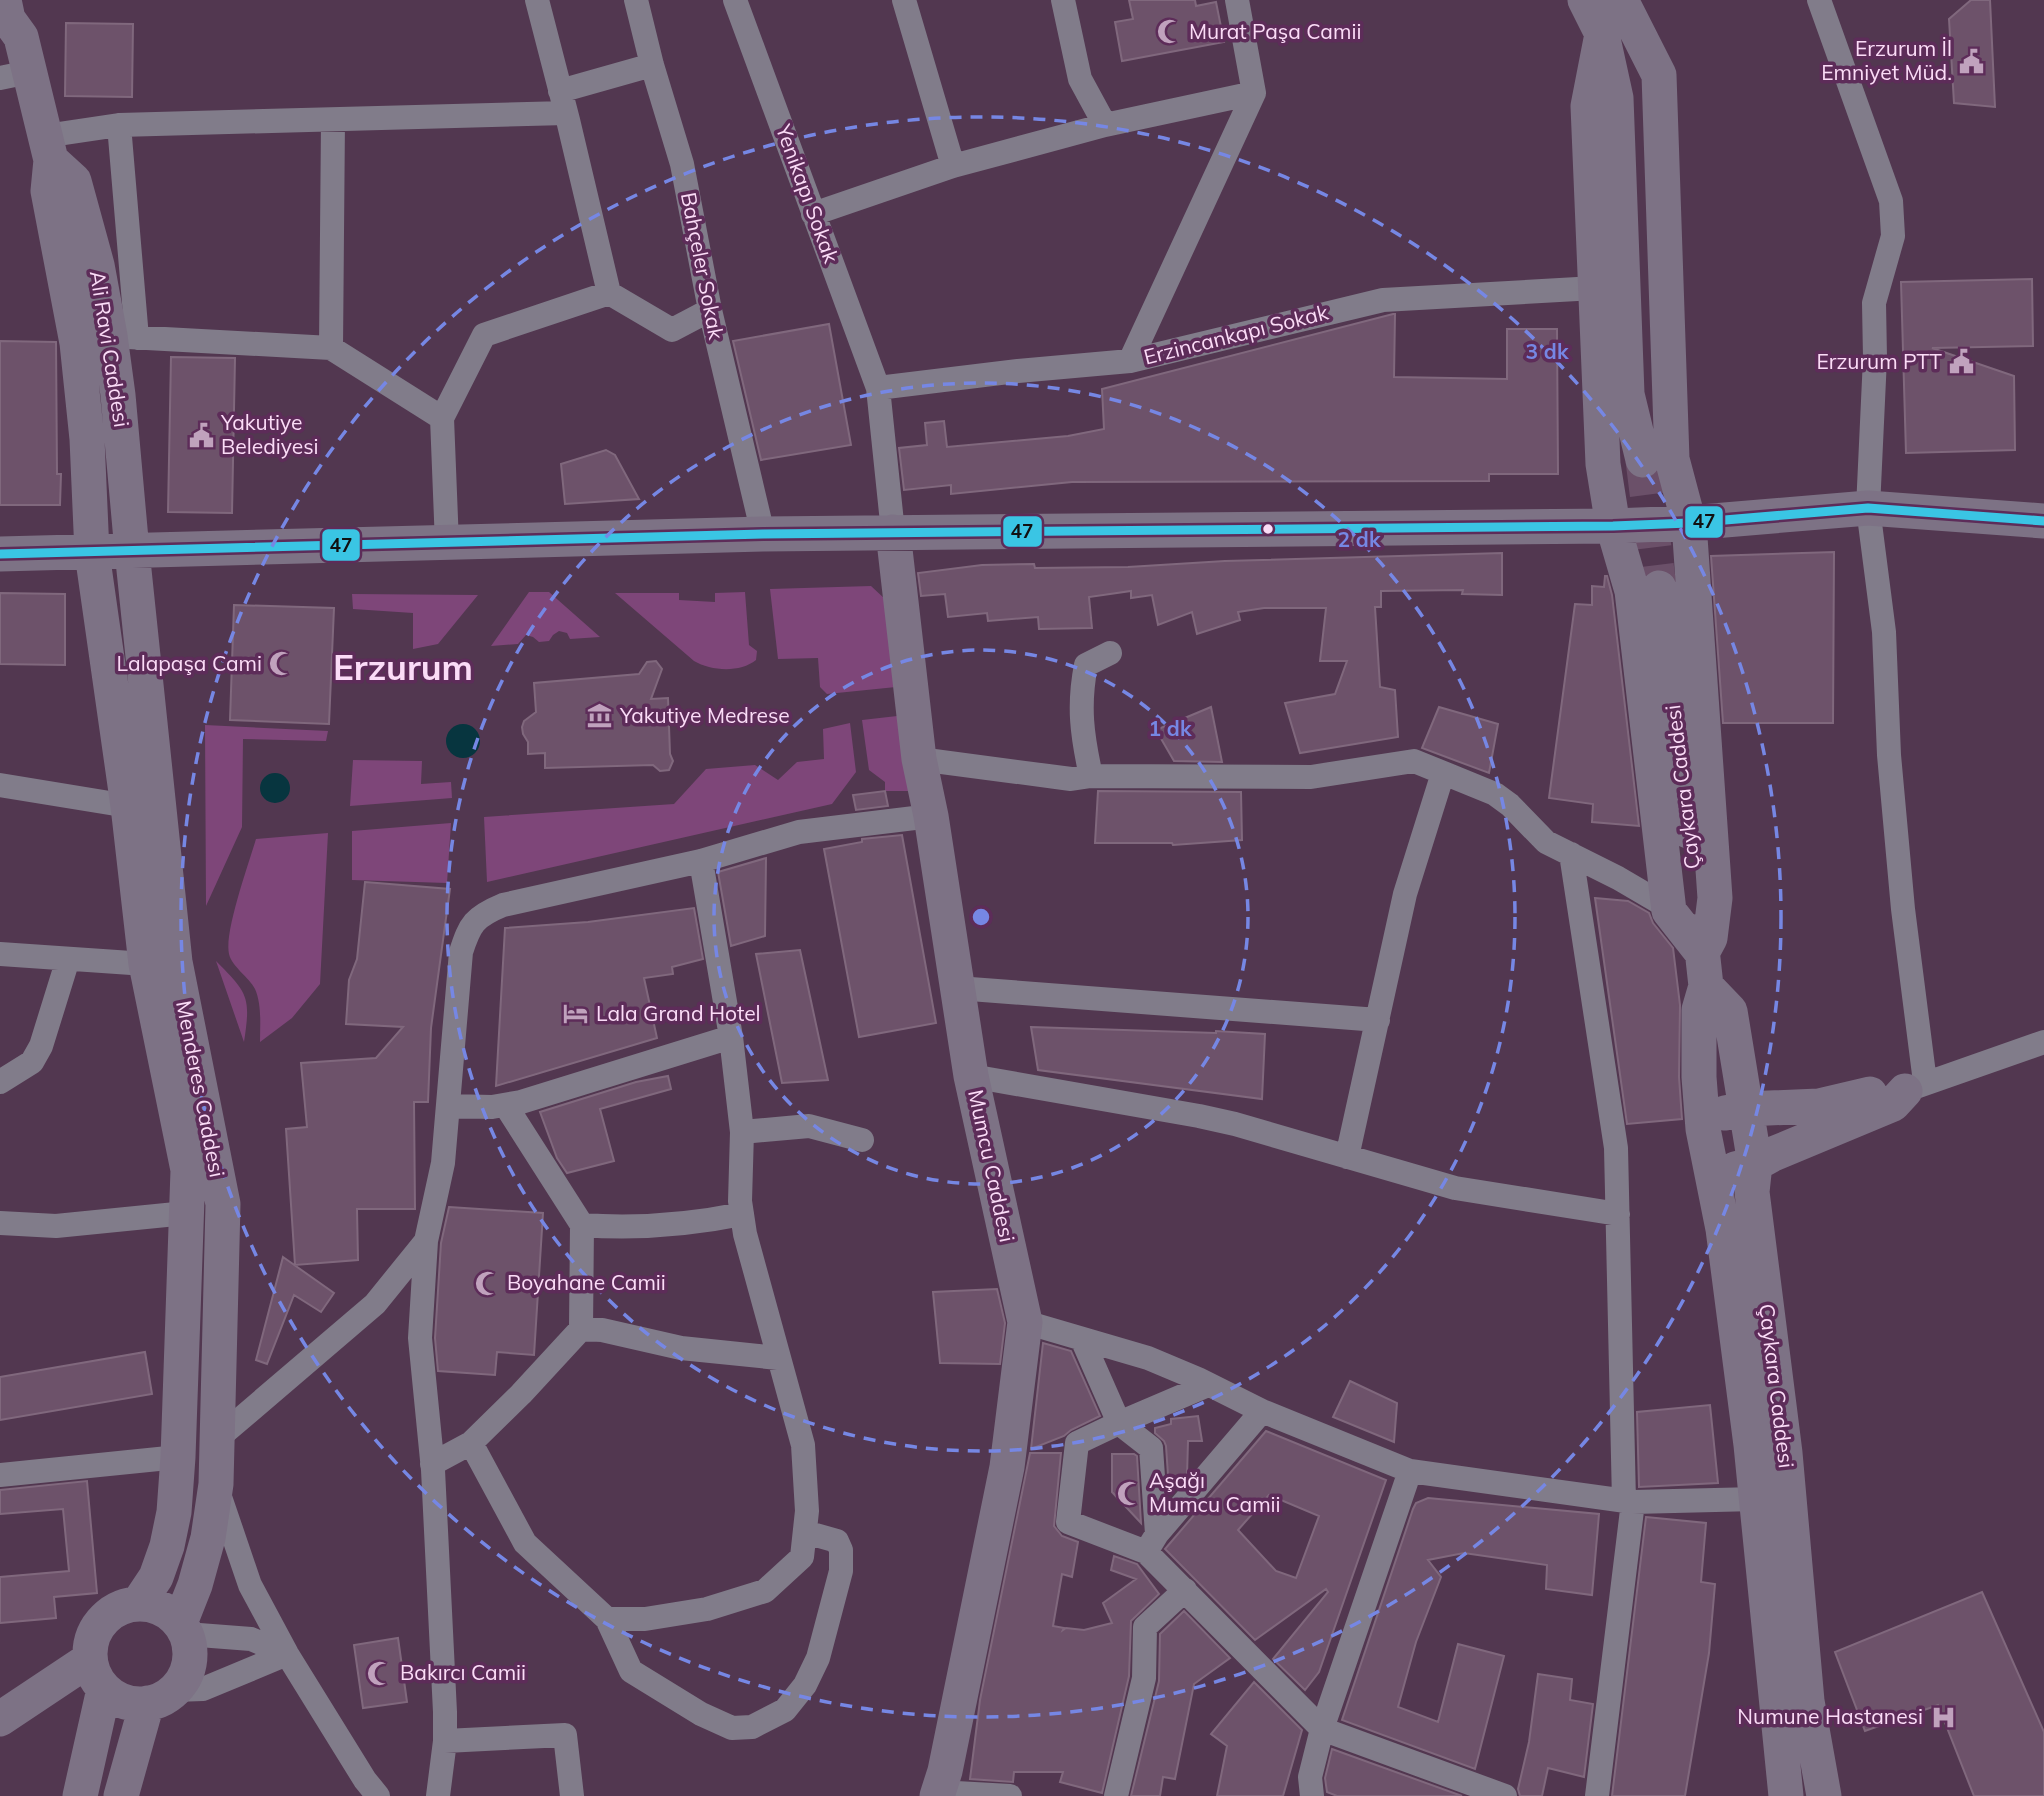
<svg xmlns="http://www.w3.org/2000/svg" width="2044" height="1796" viewBox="0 0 2044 1796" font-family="Mulish,sans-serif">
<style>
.green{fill:#7e4679}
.water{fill:#07353f}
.building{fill:#6d526a;stroke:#80687d;stroke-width:2;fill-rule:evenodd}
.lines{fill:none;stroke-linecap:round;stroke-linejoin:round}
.secondary-tunnel{stroke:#6b5069;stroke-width:35;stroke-dasharray:35 18;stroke-linecap:butt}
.street{stroke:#817c8a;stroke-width:24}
.secondary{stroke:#7d7285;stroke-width:35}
.bus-1-casing{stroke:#5d2c59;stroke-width:14}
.bus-1{stroke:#3ac5e4;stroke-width:9}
.ring{fill:none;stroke:#7687e4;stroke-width:3.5;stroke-dasharray:12 9}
.bus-dot{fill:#fbdcf7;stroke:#5d2c59;stroke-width:2.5}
.labels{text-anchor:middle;stroke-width:7;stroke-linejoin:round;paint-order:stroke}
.poi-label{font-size:21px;fill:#fbdcf7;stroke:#5d2c59;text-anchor:start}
.street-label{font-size:21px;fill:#fbdcf7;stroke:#5d2c59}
.town-label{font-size:35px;font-weight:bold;fill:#fbdcf7;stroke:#5d2c59}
.centre{fill:#7687e4;stroke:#5d2c59;stroke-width:3.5}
.ring-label{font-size:21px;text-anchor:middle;font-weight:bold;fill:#7687e4;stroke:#5d2c59;stroke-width:7;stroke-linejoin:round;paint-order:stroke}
.line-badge{stroke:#5d2c59;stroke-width:2.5}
.pale-badge-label{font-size:19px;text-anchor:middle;font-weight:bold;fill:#111}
</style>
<rect width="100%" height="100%" fill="#523750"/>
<path class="green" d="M 871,586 L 886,600 L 896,687 L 827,694 L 820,687 L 818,658 L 778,659 L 770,589 Z
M 529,592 L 549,592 L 600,637 L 570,639 L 567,633 L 559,631 L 553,635 L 549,641 L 539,642 L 533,637 L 526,635 L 518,644 L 491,646 Z
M 745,592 L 749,645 L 757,651 L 756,660 C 740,673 711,671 694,661 L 615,593 L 679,593 L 679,600 L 715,602 L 715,593 Z
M 352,594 L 478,595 L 438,644 L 413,649 L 413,613 L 353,609 Z
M 906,715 L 916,791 L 885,791 L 885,782 L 869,770 L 862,720 Z
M 850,723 L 856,772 L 832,804 L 487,882 L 484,817 L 674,804 L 706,769 L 755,765 L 778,780 L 797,762 L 824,759 L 823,729 Z
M 205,725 L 328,731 L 326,741 L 243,739 L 242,827 L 206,906 Z
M 353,760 L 422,761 L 421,784 L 451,782 L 452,798 L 350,806 Z
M 451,823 L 447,883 L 352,880 L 352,831 Z
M 328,833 L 320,984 L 292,1018 L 260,1042 C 260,1025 262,1005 255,989 C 249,977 232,967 229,954 C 224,932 249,863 256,839 Z
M 216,961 C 248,993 251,997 244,1042 Z"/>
<path class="water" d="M446 741a17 17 0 1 1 34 0a17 17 0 1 1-34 0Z
M260 788a15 15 0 1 1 30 0a15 15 0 1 1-30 0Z"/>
<path class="building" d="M 1129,0 L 1195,0 L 1196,6 L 1216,2 L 1224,42 L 1122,61 L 1115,22 L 1133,19 Z
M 1971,0 L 1990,0 L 1995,107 L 1954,103 L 1949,19 Z
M 66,23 L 133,24 L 132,97 L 65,96 Z
M 2032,279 L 2033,346 L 1932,348 L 2014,376 L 2015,450 L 1906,453 L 1901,282 Z
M 1393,314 L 1395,314 L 1394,377 L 1507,379 L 1507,329 L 1557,329 L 1558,474 L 1489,474 L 1489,481 L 1072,482 L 951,494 L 951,485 L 904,490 L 899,448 L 927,445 L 925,423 L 944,421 L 947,447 L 1068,436 L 1104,429 L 1102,389 Z
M 829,324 L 851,445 L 761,460 L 733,341 Z
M 0,341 L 56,342 L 57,474 L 61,474 L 60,505 L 0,505 Z
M 171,357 L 235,358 L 232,513 L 168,512 Z
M 606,450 L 615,455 L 639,499 L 565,504 L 561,464 Z
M 1834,552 L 1833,723 L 1723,723 L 1711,556 Z
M 1502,553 L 1502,595 L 1462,594 L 1463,590 L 1381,591 L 1381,607 L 1375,607 L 1380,687 L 1395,690 L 1398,737 L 1300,753 L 1285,703 L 1335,694 L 1347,661 L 1320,661 L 1326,608 L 1264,608 L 1238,612 L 1240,620 L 1197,634 L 1192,612 L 1158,625 L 1152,595 L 1131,598 L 1131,591 L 1089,597 L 1092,628 L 1039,629 L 1038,617 L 988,621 L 987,613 L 948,617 L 945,594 L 921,596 L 918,573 L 982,565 L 1034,564 L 1035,568 L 1128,567 L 1225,561 Z
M 1605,576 L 1607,576 L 1612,595 L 1639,826 L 1592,822 L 1593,804 L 1549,798 L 1575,604 L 1592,605 L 1592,586 L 1604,587 Z
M 0,593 L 65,594 L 65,665 L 0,664 Z
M 234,605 L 334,608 L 329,724 L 230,720 Z
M 656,661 L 662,669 L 651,699 L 668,698 L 670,754 L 673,761 L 669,770 L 660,771 L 653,765 L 545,768 L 545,753 L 528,754 L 528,742 L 523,734 L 522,727 L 524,721 L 536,712 L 534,683 L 639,674 L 647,662 Z
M 1211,707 L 1222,762 L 1174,761 L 1156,730 Z
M 1439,707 L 1498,724 L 1489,773 L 1422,748 Z
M 885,791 L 888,806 L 856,810 L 853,795 Z
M 1098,791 L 1241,792 L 1242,840 L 1173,845 L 1172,843 L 1095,843 Z
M 902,835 L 936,1023 L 859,1037 L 824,849 L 862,842 L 862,839 Z
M 766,858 L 765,936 L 731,946 L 718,872 Z
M 365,882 L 450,889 L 431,1028 L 428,1102 L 414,1102 L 415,1209 L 357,1209 L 358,1260 L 295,1265 L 286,1129 L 307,1127 L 301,1063 L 376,1058 L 403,1027 L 346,1024 L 349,980 L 357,959 Z
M 1595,898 L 1628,901 L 1649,913 L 1653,923 L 1673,948 L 1680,1005 L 1679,1077 L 1682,1119 L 1627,1124 Z
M 694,908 L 703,959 L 672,967 L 673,974 L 644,978 L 657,1038 L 496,1086 L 505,928 L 588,922 Z
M 800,950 L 828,1080 L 782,1083 L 756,954 Z
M 1031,1027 L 1216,1033 L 1216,1031 L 1265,1034 L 1262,1099 L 1038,1070 Z
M 668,1076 L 671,1089 L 600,1109 L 614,1161 L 567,1173 L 557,1158 L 540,1112 L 636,1082 Z
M 449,1207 L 543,1213 L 534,1355 L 497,1352 L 495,1375 L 438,1371 L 435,1338 L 441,1243 Z
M 283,1257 L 334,1293 L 321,1312 L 294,1295 L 267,1364 L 256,1360 Z
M 997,1289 L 1005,1323 L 1000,1364 L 940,1363 L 933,1292 Z
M 1043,1343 L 1071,1351 L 1100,1416 L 1071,1430 L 1064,1436 L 1031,1449 Z
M 145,1352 L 152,1394 L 0,1420 L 0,1377 Z
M 1350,1381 L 1397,1403 L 1394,1442 L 1333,1417 Z
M 1710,1405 L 1718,1483 L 1639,1487 L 1637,1412 Z
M 1198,1416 L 1202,1441 L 1188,1441 L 1187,1476 L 1183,1480 L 1168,1475 L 1166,1446 L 1164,1441 L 1155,1433 L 1155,1428 L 1171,1424 L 1171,1419 Z
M 1266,1431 L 1386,1480 L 1319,1672 L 1305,1690 L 1273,1659 L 1328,1592 L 1326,1589 L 1255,1640 L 1165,1549 ZM 1269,1495 L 1319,1516 L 1296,1578 L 1276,1571 L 1238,1530 Z
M 1030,1453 L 1061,1453 L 1054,1526 L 1062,1536 L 1078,1542 L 1072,1577 L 1062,1574 L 1053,1626 L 1064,1628 L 1063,1630 L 1066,1628 L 1084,1630 L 1112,1623 L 1103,1603 L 1136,1579 L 1111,1570 L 1114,1556 L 1137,1564 L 1159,1594 L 1131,1621 L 1129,1676 L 1102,1793 L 1060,1782 L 1063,1772 L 1014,1772 L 1013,1782 L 970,1779 L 980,1700 Z
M 1112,1454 L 1134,1454 L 1137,1456 L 1141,1523 L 1112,1492 Z
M 87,1481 L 97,1593 L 54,1597 L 56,1618 L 0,1623 L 0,1577 L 69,1571 L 63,1509 L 0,1514 L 0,1490 Z
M 1428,1498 L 1599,1514 L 1592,1595 L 1546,1589 L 1547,1565 L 1464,1553 L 1428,1560 L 1441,1577 L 1416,1642 L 1398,1707 L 1438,1722 L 1458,1644 L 1504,1656 L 1475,1769 L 1342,1720 L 1413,1509 L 1416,1503 Z
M 1646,1517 L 1706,1523 L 1701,1582 L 1715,1584 L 1709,1653 L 1685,1796 L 1612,1796 Z
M 1982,1592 L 2044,1732 L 2044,1796 L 1974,1796 L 1938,1705 L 1865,1731 L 1835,1652 Z
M 1184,1611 L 1230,1658 L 1194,1684 L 1175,1779 L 1163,1777 L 1160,1796 L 1131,1796 L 1159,1681 L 1160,1634 Z
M 398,1638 L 407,1702 L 363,1708 L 354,1645 Z
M 1538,1674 L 1572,1679 L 1570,1700 L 1593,1704 L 1584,1777 L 1548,1768 L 1542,1796 L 1520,1796 L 1518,1789 L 1529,1742 Z
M 1254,1682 L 1302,1730 L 1283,1796 L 1217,1796 L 1227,1746 L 1211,1734 Z
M 1332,1749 L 1462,1796 L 1337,1796 L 1327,1792 L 1325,1778 Z"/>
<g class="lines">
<path class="secondary-tunnel" d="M 1643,460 L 1659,588"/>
<path class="street" d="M 537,0 L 568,120 L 609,293 L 672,330 L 710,310
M 636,0 L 652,65 L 682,164 L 710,310 L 763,534
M 735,0 L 878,388 L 893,532
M 904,0 L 953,166
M 1063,0 L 1080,79 L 1105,125
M 1819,0 L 1891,201 L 1893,236 L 1874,303 L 1875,358 L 1868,508 L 1884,632 L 1889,755 L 1903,909 L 1925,1082
M 0,78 L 29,72
M 560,91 L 652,65
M 333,120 L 331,348 L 442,418
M 119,125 L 137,338
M 45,136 L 119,125 L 566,113
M 813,214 L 953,166 L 1105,125 L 1254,93
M 110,336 L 331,348
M 1130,361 L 1254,93 L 1237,0
M 878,388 L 1018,371 L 1130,361 L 1383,300 L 1595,288
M 447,544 L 442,418 L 484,335 L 609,293
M 919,759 L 1071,779 L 1091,776 L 1311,777 L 1414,761 L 1495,794 L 1510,805 L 1546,842 L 1618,878 L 1659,902 L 1669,911
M 1091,776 C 1082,735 1078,706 1086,665 L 1110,653
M 0,785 L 128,806
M 1571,854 L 1616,1148 L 1624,1501
M 0,954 L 146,964
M 957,988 L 1378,1020
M 971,1076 L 1199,1116 L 1235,1124 L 1455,1188 L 1618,1214
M 0,1082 L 32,1062 L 41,1046 L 68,959
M 1913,1088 L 2044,1042
M 448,1106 L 492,1107 L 521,1102 L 731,1037
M 506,1106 L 582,1225 L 581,1329
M 742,1132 L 809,1126 L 862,1140
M 1347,1157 L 1405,894 L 1443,773
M 0,1223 L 56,1226 L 186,1213
M 582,1225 C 636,1229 688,1225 742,1214
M 1025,1322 L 1148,1358 L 1198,1379 L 1262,1411 L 1157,1534 L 1146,1552 L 1322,1729 L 1505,1796
M 1082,1339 L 1119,1423 L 1151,1448 L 1157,1534
M 1262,1411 L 1410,1471 L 1633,1502 L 1756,1499
M 217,1439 L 375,1304 L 426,1241
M 471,1443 L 521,1394 L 581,1329 L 602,1330 L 681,1348 L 778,1358
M 432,1464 L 471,1443 L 525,1543 L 607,1619 L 645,1619 L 707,1609 L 765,1591 L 802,1557 L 807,1511 L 803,1445 L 745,1234 L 740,1201 L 742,1132 L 731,1037 L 701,861
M 0,1475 L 178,1457
M 218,1491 L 250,1585 L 287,1654 L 365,1780 L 378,1796
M 1146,1552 L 1068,1522 L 1077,1443 L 1119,1423 L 1208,1385
M 607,1619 L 631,1671 L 701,1714 L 732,1728 L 752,1727 L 785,1710 L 805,1685 L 818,1658 L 841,1571 L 841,1550 L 837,1541 L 805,1532
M 186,1634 L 251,1639 L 287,1654
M 174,1690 L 203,1689 L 287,1654
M 445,1741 L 565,1735 L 572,1796
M 938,1792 L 1010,1796
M 438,1796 L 445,1741 L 445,1712 L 433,1470 L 420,1338 L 426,1241 L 443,1163 L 461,952 C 470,924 474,917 503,905 L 701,861 L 799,832 L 931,816
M 1116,1796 L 1144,1678 L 1145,1627 L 1185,1590
M 1312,1796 L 1310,1777 L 1322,1729 L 1410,1471
M 1597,1796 L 1633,1502"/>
<path class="secondary" d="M 4,0 L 8,19 L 21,37 L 51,160 L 48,191 L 77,343 L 87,439 L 92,553 L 128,806 L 146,964 L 188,1170 L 178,1457 L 174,1512 L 167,1546 L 156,1577 L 138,1604
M 1585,0 L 1602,34 L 1616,98 L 1627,394 L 1643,460
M 1602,34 L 1588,106 L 1603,464 L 1613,526 L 1632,591 L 1669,911 L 1702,953 L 1710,938 L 1715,898 L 1689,523 L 1672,459 L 1659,75 L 1621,0
M 51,160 L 74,181 L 97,265 L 110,336 L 118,395 L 132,551 L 175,962 L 223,1204 L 216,1484 L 208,1538 L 195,1585 L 180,1623
M 893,532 L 919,759 L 931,816 L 971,1076 L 1025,1322 L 1007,1467 L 945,1771 L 937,1796
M 0,554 L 763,534 L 1613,526 L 1689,523 L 1868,508 L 2044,521
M 1659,588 L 1688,831
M 1700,931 L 1706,986 L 1699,1010 L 1699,1077 L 1703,1129 L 1723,1229 L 1751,1445 L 1786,1796
M 1706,986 L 1730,1011 L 1755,1164 L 1752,1192 L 1785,1453 L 1807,1701 L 1824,1796
M 1725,1113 L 1746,1109 L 1819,1106 L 1870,1094
M 1735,1169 L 1755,1164 L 1773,1154 L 1893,1104 L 1905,1091
M90 1654a50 50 0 1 1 100 0a50 50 0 1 1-100 0Z
M 0,1719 L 90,1659
M 80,1796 L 104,1689
M 121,1796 L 147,1703"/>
<defs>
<path id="bus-1" d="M 0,554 L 763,534 L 1613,526 L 1689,523 L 1868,508 L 2044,521"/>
</defs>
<use href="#bus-1" class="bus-1-casing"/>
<use href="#bus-1" class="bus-1"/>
</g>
<g class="ring">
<circle cx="981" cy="917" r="267"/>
<circle cx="981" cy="917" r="534"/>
<circle cx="981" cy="917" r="800"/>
</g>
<defs>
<symbol id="mosque-bare" viewBox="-9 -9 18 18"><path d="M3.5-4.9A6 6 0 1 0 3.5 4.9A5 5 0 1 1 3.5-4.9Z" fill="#c0a2bd" stroke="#5d2c59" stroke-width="2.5" paint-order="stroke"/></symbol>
<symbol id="civic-bare" viewBox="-9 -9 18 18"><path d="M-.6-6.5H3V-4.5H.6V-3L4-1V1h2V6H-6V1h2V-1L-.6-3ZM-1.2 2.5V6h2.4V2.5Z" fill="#c0a2bd" stroke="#5d2c59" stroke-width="2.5" paint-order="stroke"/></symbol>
<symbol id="museum-bare" viewBox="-9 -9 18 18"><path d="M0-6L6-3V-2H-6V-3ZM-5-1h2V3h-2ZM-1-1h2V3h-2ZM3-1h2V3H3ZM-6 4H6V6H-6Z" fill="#c0a2bd" stroke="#5d2c59" stroke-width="2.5" paint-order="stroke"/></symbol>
<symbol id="hotel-bare" viewBox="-9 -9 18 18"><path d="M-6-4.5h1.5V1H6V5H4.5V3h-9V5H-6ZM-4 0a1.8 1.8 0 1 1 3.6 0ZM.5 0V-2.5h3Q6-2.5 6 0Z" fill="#c0a2bd" stroke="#5d2c59" stroke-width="2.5" paint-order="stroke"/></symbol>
<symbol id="hospital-bare" viewBox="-9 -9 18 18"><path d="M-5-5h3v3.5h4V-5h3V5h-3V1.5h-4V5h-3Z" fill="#c0a2bd" stroke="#5d2c59" stroke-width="2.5" paint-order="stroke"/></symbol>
</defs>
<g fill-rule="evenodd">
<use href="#mosque-bare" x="1152" y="14" width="35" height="35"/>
<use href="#civic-bare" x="1954" y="44" width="35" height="35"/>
<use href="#civic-bare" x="1944" y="344" width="35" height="35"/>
<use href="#civic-bare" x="184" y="418" width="35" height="35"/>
<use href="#mosque-bare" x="264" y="646" width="35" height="35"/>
<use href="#museum-bare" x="582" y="698" width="35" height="35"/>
<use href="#hotel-bare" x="558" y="996" width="35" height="35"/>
<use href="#mosque-bare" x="470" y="1266" width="35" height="35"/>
<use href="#mosque-bare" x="1112" y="1476" width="35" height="35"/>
<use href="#mosque-bare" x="362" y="1656" width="35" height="35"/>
<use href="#hospital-bare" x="1926" y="1700" width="35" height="35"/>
</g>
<circle class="bus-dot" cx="1268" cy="529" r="6"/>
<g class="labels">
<g class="poi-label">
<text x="1189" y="39">Murat Paşa Camii</text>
<text x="1952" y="56" text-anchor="end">Erzurum İl<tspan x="1952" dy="24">Emniyet Müd.</tspan></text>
<text x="1942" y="369" text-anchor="end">Erzurum PTT</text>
<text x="221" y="430">Yakutiye<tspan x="221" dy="24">Belediyesi</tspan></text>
<text x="262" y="671" text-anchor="end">Lalapaşa Cami</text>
<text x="620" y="723">Yakutiye Medrese</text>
<text x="596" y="1021">Lala Grand Hotel</text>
<text x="507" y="1290">Boyahane Camii</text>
<text x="1149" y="1488">Aşağı<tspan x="1149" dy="24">Mumcu Camii</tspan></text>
<text x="400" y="1680">Bakırcı Camii</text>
<text x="1923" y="1724" text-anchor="end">Numune Hastanesi</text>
</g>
<g class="street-label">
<text transform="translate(807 194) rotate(70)" y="7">Yenikapı Sokak</text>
<text transform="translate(702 266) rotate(79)" y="7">Bahçeler Sokak</text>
<text transform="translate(1236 335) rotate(-14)" y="7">Erzincankapı Sokak</text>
<text transform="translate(109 349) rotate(81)" y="7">Ali Ravi Caddesi</text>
<text transform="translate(1683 787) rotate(-97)" y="7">Çaykara Caddesi</text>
<text transform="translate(200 1089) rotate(79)" y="7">Menderes Caddesi</text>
<text transform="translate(991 1166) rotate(78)" y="7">Mumcu Caddesi</text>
<text transform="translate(1776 1386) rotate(83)" y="7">Çaykara Caddesi</text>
</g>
<g class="town-label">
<text x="403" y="680">Erzurum</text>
</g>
</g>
<circle cx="981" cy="917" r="10" class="centre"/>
<g class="ring-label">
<text x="1547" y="359">3 dk</text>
<text x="1359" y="547">2 dk</text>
<text x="1170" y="736">1 dk</text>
</g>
<g class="line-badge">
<rect x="1684" y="505" width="40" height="34" rx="7" fill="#3ac5e4"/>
<rect x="1002" y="515" width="41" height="33" rx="7" fill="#3ac5e4"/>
<rect x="321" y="528" width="40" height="34" rx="7" fill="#3ac5e4"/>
</g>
<g class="pale-badge-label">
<text x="1704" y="528">47</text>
<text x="1022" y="538">47</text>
<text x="341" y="552">47</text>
</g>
</svg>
